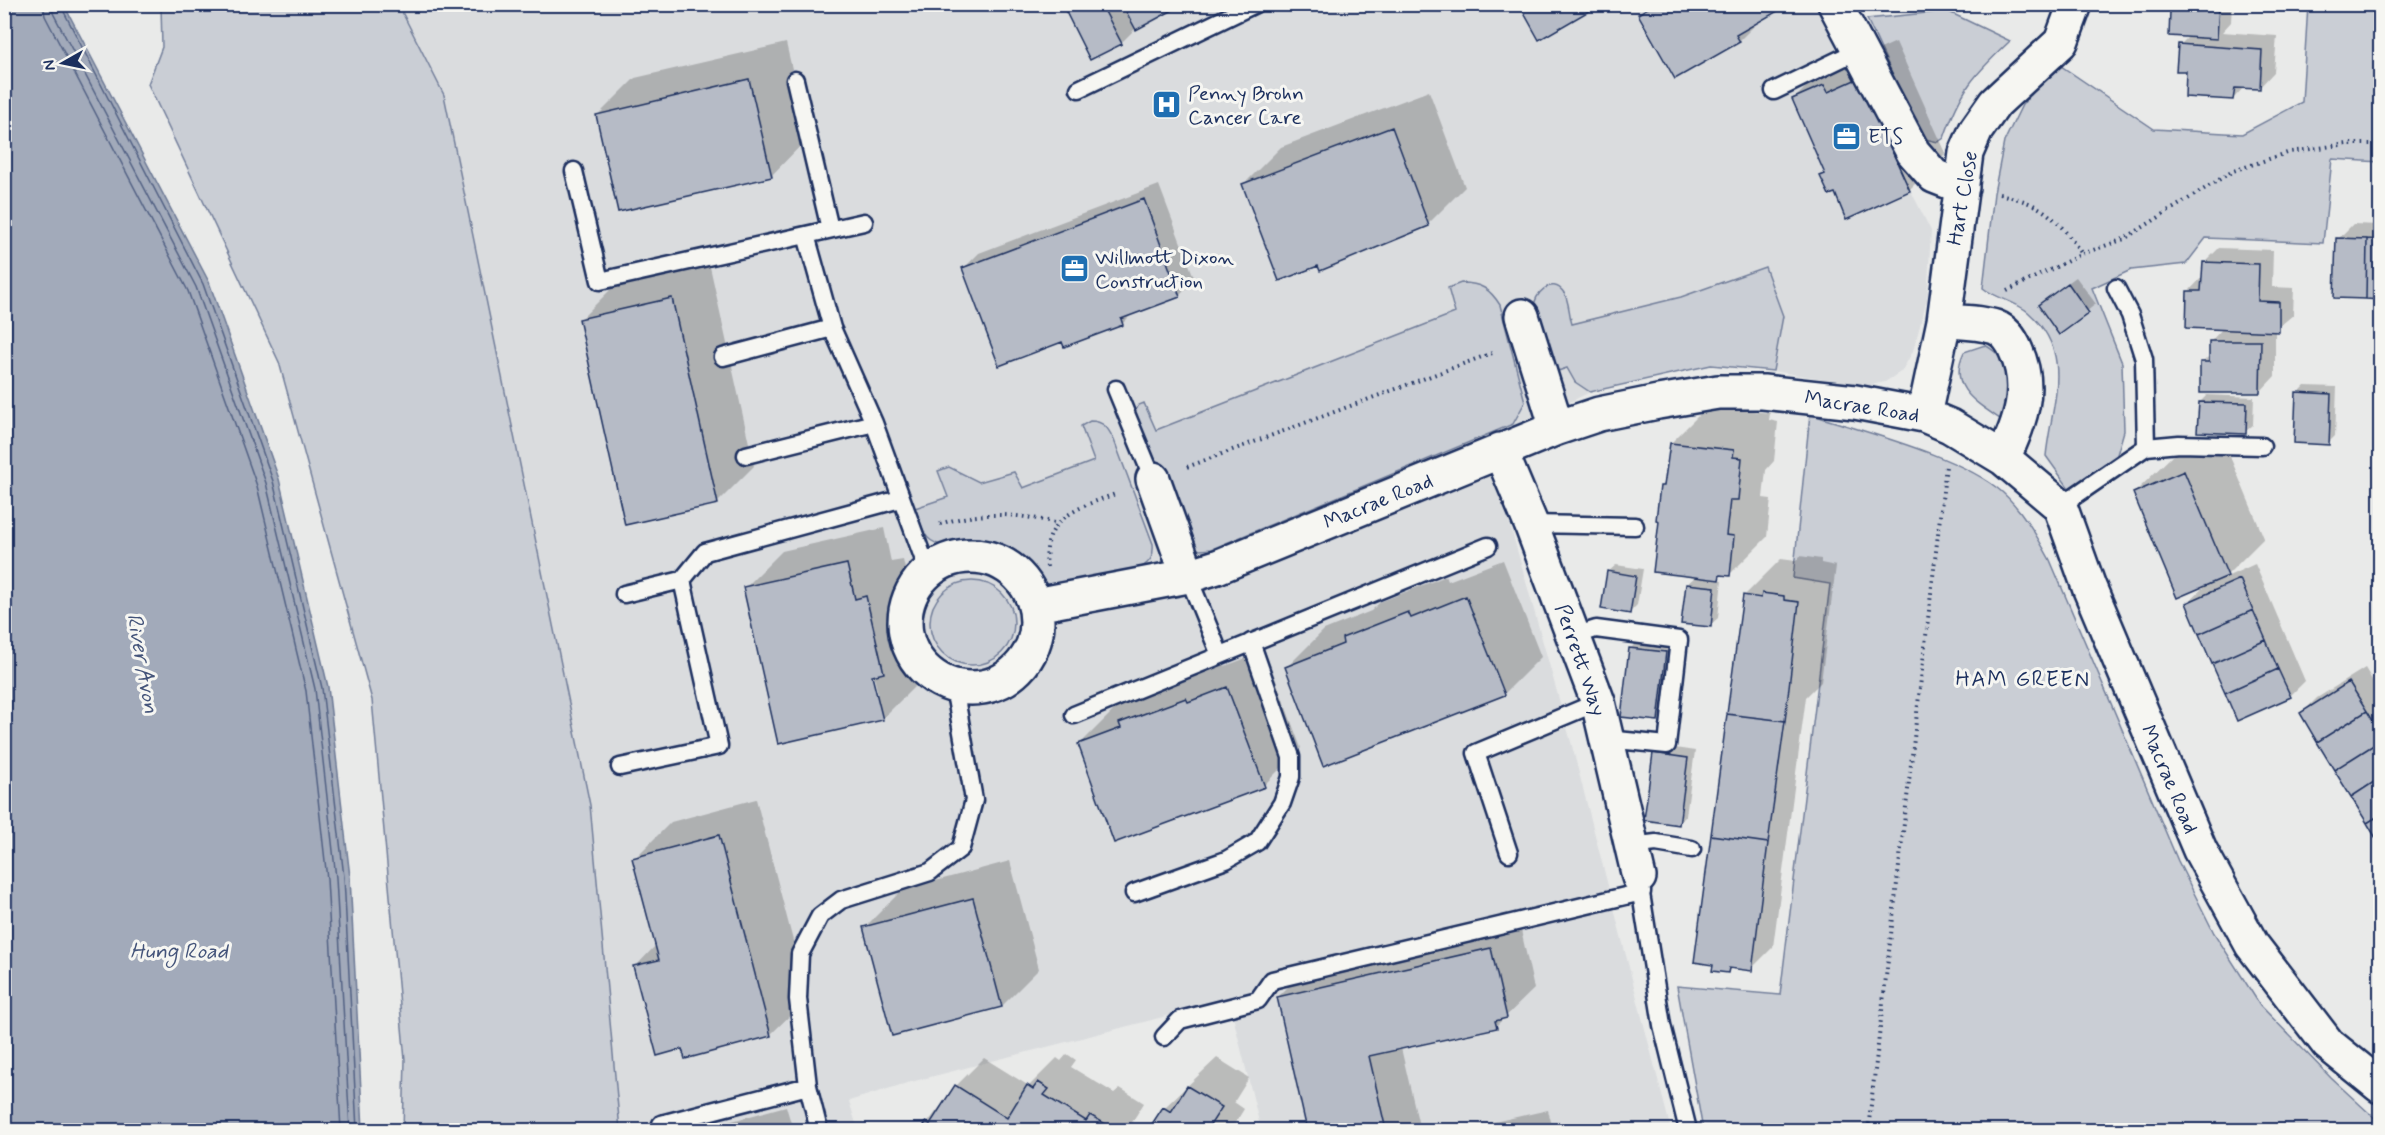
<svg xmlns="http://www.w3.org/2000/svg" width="2385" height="1135" viewBox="0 0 2385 1135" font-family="Mynerve,sans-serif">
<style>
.built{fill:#dadcde}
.green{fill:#caced5;stroke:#727e9a;stroke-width:1.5}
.water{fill:#a2aaba;stroke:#6c7995;stroke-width:1.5}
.shadow{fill:#0003;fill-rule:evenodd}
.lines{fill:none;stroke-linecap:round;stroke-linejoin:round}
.shore{stroke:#516083;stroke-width:1.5}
.building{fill:#b6bbc6;stroke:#1b2f5e;stroke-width:1.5}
.lane-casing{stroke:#1b2f5e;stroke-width:21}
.street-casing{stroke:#1b2f5e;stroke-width:38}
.path{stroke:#1b2f5e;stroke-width:4;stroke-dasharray:1.5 4.5;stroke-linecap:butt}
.lane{stroke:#f6f6f2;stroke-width:16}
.street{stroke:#f6f6f2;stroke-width:33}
.labels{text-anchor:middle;stroke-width:6;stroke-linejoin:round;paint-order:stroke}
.poi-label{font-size:21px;fill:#1b2f5e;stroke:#f6f6f2;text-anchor:start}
.street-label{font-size:21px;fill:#1b2f5e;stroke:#f6f6f2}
.water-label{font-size:22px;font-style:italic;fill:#44547a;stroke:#f6f6f2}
.neighbourhood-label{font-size:22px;letter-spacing:1.5px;fill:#1b2f5e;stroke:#f6f6f2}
</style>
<rect width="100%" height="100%" fill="#e9eae9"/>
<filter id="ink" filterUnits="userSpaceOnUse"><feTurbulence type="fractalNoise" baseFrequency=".0167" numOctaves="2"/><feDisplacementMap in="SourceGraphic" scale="12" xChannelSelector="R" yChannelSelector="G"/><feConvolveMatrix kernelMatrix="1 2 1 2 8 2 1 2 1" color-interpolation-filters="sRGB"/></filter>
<g filter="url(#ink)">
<path class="built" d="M 398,5 L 1818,5 L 1931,231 L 1927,300 L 1913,351 L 1902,371 L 1885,382 L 1866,386 L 1773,371 L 1711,365 L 1590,392 L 1487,443 L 1571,742 L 1671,1130 L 1261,1130 L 1229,1000 L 907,1083 L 849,1101 L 858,1130 L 620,1130 L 590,805 L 444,95 Z"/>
<path class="green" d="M 398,4 L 444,95 L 590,805 L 620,1130 L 403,1130 L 405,1060 L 372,700 L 279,362 L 148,84 L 162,47 L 161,5 Z
M 2308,5 L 2380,5 L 2380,162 L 2332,159 L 2323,243 L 2206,238 L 2186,264 L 2131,270 L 2092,288 L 2122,363 L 2124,431 L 2116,458 L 2071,491 L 2046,456 C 2051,404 2076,354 2028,312 C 2015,301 1995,298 1983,288 L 1994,193 L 2004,142 L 2022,105 L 2058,64 L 2154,129 L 2242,134 L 2302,102 Z
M 1947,11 L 2010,41 C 1973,76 1961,89 1944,138 L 1938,142 L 1925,139 L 1918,129 L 1867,19 Z
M 1765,267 L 1783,316 L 1773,371 L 1711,365 L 1590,392 L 1575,382 L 1567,368 L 1555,372 C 1548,352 1536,329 1534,309 C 1533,294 1552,275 1564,293 C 1569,300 1569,315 1572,324 L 1681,297 Z
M 1461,283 C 1481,283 1490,289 1500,305 L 1525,402 L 1513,424 L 1212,549 L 1200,550 L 1187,544 L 1134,412 L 1139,405 L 1144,403 L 1156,430 L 1455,313 L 1448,288 Z
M 1985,345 C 2021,366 2009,387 2003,421 C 1977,403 1947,388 1964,352 Z
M 1810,414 C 1864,432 1961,456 2002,492 C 2023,511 2037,536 2050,560 L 2178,861 L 2214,933 L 2260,1005 L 2331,1078 L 2380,1123 L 2380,1130 L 1703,1130 L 1677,986 L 1780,995 L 1830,584 L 1793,578 Z
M 1090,421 C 1104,421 1108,428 1114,440 L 1153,544 C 1154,556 1151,562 1140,568 L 1044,587 C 1027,579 1017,562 1000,554 C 979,544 936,554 925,534 C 921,526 918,516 915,508 L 948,497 L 938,471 L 949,467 L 979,482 L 1014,472 L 1023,488 L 1094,461 L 1081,426 Z
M930 623a42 42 0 1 1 84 0a42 42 0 1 1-84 0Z"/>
<path class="water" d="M 5,4 L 64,5 L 209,282 L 279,479 L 328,687 L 350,877 L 363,1130 L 5,1130 Z"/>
<path class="shadow" d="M 1063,4 L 1181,4 L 1135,29 L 1121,43 Z
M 1649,4 L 1785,4 L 1762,18 L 1739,41 L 1640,14 Z
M 2165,4 L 2232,4 L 2231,22 L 2222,32 L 2277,36 L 2274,72 L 2259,88 L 2244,87 L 2233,99 L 2188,70 L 2180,45 L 2189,36 L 2172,10 Z
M 1896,42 L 1946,153 L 1909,190 L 1836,191 L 1822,176 L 1826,172 L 1794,99 L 1831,62 L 1865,56 Z
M 786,43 L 808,138 L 771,176 L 598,115 L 635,78 Z
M 1429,91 L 1465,187 L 1428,224 L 1321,269 L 1244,184 L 1281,147 Z
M 1159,185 L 1195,280 L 1180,295 L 1133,313 L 1122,324 L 964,268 L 979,253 Z
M 2353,224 L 2380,225 L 2380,298 L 2336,297 L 2338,239 Z
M 2219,248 L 2273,250 L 2272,287 L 2294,288 L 2293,315 L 2275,330 L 2275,376 L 2260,392 L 2202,363 L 2211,354 L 2211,341 L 2223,328 L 2189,291 L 2203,276 L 2204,263 Z
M 709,262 L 754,466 L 717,503 L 580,320 L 617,283 Z
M 2076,277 L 2096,304 L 2059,333 L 2047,298 Z
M 2305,386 L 2337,387 L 2335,436 L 2328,443 L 2298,393 Z
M 2207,395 L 2254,397 L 2253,425 L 2245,432 L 2200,402 Z
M 1708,406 L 1770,413 L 1769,420 L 1778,422 L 1774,461 L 1766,470 L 1763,498 L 1771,499 L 1767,537 L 1730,574 L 1723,574 L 1717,579 L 1722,580 L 1718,618 L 1710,625 L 1687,584 L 1696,576 L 1661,520 L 1661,486 L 1666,481 L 1671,443 Z
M 2221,435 L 2264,538 L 2224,578 L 2255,564 L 2305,681 L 2290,696 L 2187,603 L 2207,584 L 2134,493 L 2172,456 Z
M 884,528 L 891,562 L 903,560 L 920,634 L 910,644 L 919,682 L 882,719 L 745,588 L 782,551 ZM 872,668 L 878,694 L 875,694 L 869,669 Z
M 1800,556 L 1821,559 L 1821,563 L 1836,566 L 1821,682 L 1806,697 L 1773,947 L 1751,969 L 1732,967 L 1728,972 L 1744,596 L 1781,559 L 1796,561 Z
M 1503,560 L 1541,657 L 1504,694 L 1287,667 L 1324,630 L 1371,611 L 1380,602 L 1446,576 L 1448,581 Z
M 1616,565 L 1643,569 L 1637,605 L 1630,612 L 1608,572 Z
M 1638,641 L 1672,645 L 1665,712 L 1658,720 L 1630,649 Z
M 1265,651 L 1301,748 L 1264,785 L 1080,744 L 1117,707 L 1149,695 L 1158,686 L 1223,662 L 1225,666 Z
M 2365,668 L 2380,693 L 2380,842 L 2301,714 L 2317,698 Z
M 1662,746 L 1695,751 L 1686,816 L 1679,823 L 1654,754 Z
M 756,799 L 808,998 L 770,1035 L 683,1047 L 635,967 L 656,945 L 634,859 L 671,822 Z
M 1010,861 L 1039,969 L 1002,1006 L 865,927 L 902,890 Z
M 1519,921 L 1534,989 L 1496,1026 L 1401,1048 L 1420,1130 L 1308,1130 L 1278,997 L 1306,969 Z
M 1067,1054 L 1076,1060 L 1071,1067 L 1114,1093 L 1120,1088 L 1144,1103 L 1127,1130 L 922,1130 L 956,1086 L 984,1058 L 1029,1086 L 1057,1058 L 1061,1061 Z
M 1217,1058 L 1249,1078 L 1234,1102 L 1244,1109 L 1231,1130 L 1150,1130 L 1165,1107 Z
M 786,1106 L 793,1130 L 701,1130 L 703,1129 Z
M 1548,1110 L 1553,1129 L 1568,1125 L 1569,1130 L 1459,1130 Z"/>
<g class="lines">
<path class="shore" d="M 43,4 L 45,16 L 188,291 L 257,486 L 306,691 L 327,879 L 341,1130
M 52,4 L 53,13 L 196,287 L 266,483 L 315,689 L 336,878 L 350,1130
M 60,4 L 203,284 L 273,481 L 322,688 L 344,877 L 357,1130"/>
</g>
<path class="building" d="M 1062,4 L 1101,4 L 1122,44 L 1090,60 Z
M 1122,4 L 1184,4 L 1136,30 Z
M 1519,4 L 1601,4 L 1539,40 Z
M 1654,4 L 1782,4 L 1783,8 L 1736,35 L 1740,42 L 1675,79 L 1638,14 Z
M 2164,4 L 2219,4 L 2217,39 L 2169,36 L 2170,11 L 2163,11 Z
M 2178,44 L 2262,50 L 2260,89 L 2235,88 L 2233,100 L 2185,97 L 2186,71 L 2176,71 Z
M 1859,78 L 1910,191 L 1846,220 L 1835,193 L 1829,195 L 1820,176 L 1825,174 L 1792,99 L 1824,85 L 1828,92 Z
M 749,79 L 772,177 L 618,212 L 596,115 Z
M 1392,127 L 1429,226 L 1320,271 L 1318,266 L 1279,281 L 1242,184 Z
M 1144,199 L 1180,297 L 1121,319 L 1123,325 L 1064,347 L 1062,342 L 999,366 L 962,268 Z
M 2336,238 L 2367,239 L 2366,299 L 2334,298 Z
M 2367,239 L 2380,240 L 2380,300 L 2366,299 Z
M 2203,262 L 2259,264 L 2258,301 L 2279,302 L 2279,332 L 2186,328 L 2187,291 L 2201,291 Z
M 2068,283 L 2089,313 L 2059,335 L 2038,305 Z
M 672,298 L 718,504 L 625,525 L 579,319 Z
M 2209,341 L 2261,341 L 2260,393 L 2200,393 L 2200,362 L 2209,362 Z
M 2296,392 L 2331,394 L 2329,445 L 2294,443 Z
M 2199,402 L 2247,403 L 2246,434 L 2197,432 Z
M 1670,443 L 1734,450 L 1733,457 L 1742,458 L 1738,500 L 1730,500 L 1726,535 L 1734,536 L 1730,576 L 1720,575 L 1719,580 L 1653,572 L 1659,521 L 1656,520 L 1660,486 L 1664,486 Z
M 2184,471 L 2228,576 L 2177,598 L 2133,493 Z
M 847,564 L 855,599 L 866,596 L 884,673 L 872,676 L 883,720 L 778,744 L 743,587 Z
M 1607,571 L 1636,576 L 1630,614 L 1601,609 Z
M 2240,579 L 2253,610 L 2199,634 L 2186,603 Z
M 1686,584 L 1715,587 L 1711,627 L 1681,624 Z
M 1762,593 L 1784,596 L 1784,600 L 1799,602 L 1785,721 L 1727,714 L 1743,595 L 1761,598 Z
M 1466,596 L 1505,695 L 1323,766 L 1285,667 L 1343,644 L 1342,638 L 1408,612 L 1411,618 Z
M 2253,610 L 2266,640 L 2212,664 L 2199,634 Z
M 2266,640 L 2278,669 L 2225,693 L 2212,664 Z
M 1629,648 L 1666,652 L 1658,721 L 1621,717 Z
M 2278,669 L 2291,697 L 2237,721 L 2225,693 Z
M 2349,682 L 2367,711 L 2317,742 L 2300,713 Z
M 1227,687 L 1265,787 L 1114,843 L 1078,744 L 1121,728 L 1119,723 L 1186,698 L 1188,702 Z
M 2367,711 L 2380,732 L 2380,741 L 2334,770 L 2317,742 Z
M 1727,714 L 1785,721 L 1768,843 L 1711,835 Z
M 2380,741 L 2380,778 L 2351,797 L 2334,770 Z
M 1653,753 L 1688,758 L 1679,825 L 1644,820 Z
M 2380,778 L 2380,815 L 2367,823 L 2351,797 Z
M 2380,815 L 2380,845 L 2367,823 Z
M 719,835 L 771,1036 L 685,1059 L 682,1049 L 657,1056 L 633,966 L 659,960 L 632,858 Z
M 1711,835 L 1768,843 L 1752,971 L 1729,968 L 1728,973 L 1712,971 L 1713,965 L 1694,962 Z
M 973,898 L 1002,1007 L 892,1036 L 863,927 Z
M 1491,948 L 1507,1018 L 1495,1021 L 1497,1028 L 1369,1056 L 1386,1130 L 1307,1130 L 1277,997 Z
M 1038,1082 L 1049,1089 L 1044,1095 L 1086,1121 L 1090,1115 L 1116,1130 L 921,1130 L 926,1122 L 930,1124 L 955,1085 L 1007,1118 L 1027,1085 L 1033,1089 Z
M 1187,1086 L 1222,1107 L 1207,1130 L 1148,1130 L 1163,1107 L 1171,1112 Z"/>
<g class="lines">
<defs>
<path id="lane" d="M 795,80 L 830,229
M 1079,89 L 1255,4
M 1774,91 L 1859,50
M 574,171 L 600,281 L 864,222
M 806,235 L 832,328 L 874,423 L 928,571
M 2116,288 L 2130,315 L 2144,359 L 2146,447
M 723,357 L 832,328
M 1116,389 L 1153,479
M 746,455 L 874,423
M 2060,506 L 2146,447 L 2179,444 L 2262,446
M 1531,524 L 1635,526
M 1188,576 L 1220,655
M 624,594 L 682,580 L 705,552 L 900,499
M 1574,636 L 1596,629 L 1679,640 L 1667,745 L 1607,739
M 1074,715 L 1488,546
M 620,767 L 719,746 L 682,580
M 1632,846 L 1656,843 L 1692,849
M 1509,853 L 1476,753 L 1598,702
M 1639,881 L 1662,1025 L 1688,1130
M 1134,893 L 1226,860 L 1257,842 L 1282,803 L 1291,777 L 1291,757 L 1251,642
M 1164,1037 L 1180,1020 L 1258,1000 L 1272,980 L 1642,892
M 661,1124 L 808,1086
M 819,1130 L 808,1086 L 798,999 L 800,954 L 820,916 L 841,900 L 930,872 L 961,848 L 974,800 L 954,687"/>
<path id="street" d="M 1835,4 L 1913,152 L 1934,176 L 1962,187
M 1522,316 L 1557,428
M 1944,321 C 1960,322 1979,322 1995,327 C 2005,331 2012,341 2016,351 C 2033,388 2020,423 2003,458
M 1924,415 L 1944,321 L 1966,153 L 1976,130 L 1995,103 L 2061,42 L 2075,4
M 1500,450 L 1531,524 L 1598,702 L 1639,877
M 1153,479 L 1188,576
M905 622a66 66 0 1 1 132 0a66 66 0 1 1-132 0Z
M 1036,605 L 1188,576 L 1217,567 L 1557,428 L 1599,414 L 1658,402 L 1718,392 L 1763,392 L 1855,402 L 1924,415 L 1950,426 L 2003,458 L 2060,506 L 2089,587 L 2200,850 L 2252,945 L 2328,1044 L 2380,1086"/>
</defs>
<use href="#lane" class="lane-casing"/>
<use href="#street" class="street-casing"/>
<path class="path" d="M 1999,194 C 2044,204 2056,217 2082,254
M 2007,291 L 2082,254 L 2124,239 L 2233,171 L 2290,152 L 2347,144 L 2380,144
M 1187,467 L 1495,352
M 940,524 C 980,511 1015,513 1056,523
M 1047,567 C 1041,517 1080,507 1118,493
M 1868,1130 L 1946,466"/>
<use href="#lane" class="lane"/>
<use href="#street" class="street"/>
</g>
</g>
<defs>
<symbol id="hospital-square" viewBox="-11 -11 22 22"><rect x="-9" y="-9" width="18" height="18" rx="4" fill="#1f6fb2" stroke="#f6f6f2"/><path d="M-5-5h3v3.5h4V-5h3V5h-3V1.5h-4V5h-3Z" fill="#fff"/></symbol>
<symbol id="office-square" viewBox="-11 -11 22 22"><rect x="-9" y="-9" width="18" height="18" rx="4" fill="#1f6fb2" stroke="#f6f6f2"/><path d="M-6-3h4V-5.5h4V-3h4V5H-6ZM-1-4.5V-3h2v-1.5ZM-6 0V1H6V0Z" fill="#fff"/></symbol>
</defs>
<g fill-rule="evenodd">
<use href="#hospital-square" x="1150" y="88" width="33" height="33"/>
<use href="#office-square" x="1830" y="120" width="33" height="33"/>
<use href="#office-square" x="1058" y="252" width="33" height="33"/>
</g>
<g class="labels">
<g class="poi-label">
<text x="1188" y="100">Penny Brohn<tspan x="1188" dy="24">Cancer Care</tspan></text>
<text x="1868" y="143">ETS</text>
<text x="1095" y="264">Willmott Dixon<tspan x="1095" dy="24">Construction</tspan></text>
</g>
<g class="street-label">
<text transform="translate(1962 198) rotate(-80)" y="7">Hart Close</text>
<text transform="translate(1862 406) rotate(9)" y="7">Macrae Road</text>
<text transform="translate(1378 501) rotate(-22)" y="7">Macrae Road</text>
<text transform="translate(1581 660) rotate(71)" y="7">Perrett Way</text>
<text transform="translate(2170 779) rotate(67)" y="7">Macrae Road</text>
</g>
<g class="water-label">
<text transform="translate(144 663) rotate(80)" y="8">River Avon</text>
<text x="179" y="958">Hung Road</text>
</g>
<g class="neighbourhood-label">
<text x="2023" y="686">HAM GREEN</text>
</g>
</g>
<rect width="2385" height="1135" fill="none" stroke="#f6f6f2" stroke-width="24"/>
<rect x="12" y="12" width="2361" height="1111" fill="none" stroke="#1b2f5e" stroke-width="2" filter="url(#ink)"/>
<g transform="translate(63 63) rotate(261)" stroke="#f6f6f2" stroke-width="4.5" paint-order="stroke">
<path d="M0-4.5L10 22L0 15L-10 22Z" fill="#1b2f5e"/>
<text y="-9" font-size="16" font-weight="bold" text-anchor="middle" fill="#1b2f5e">N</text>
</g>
</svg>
